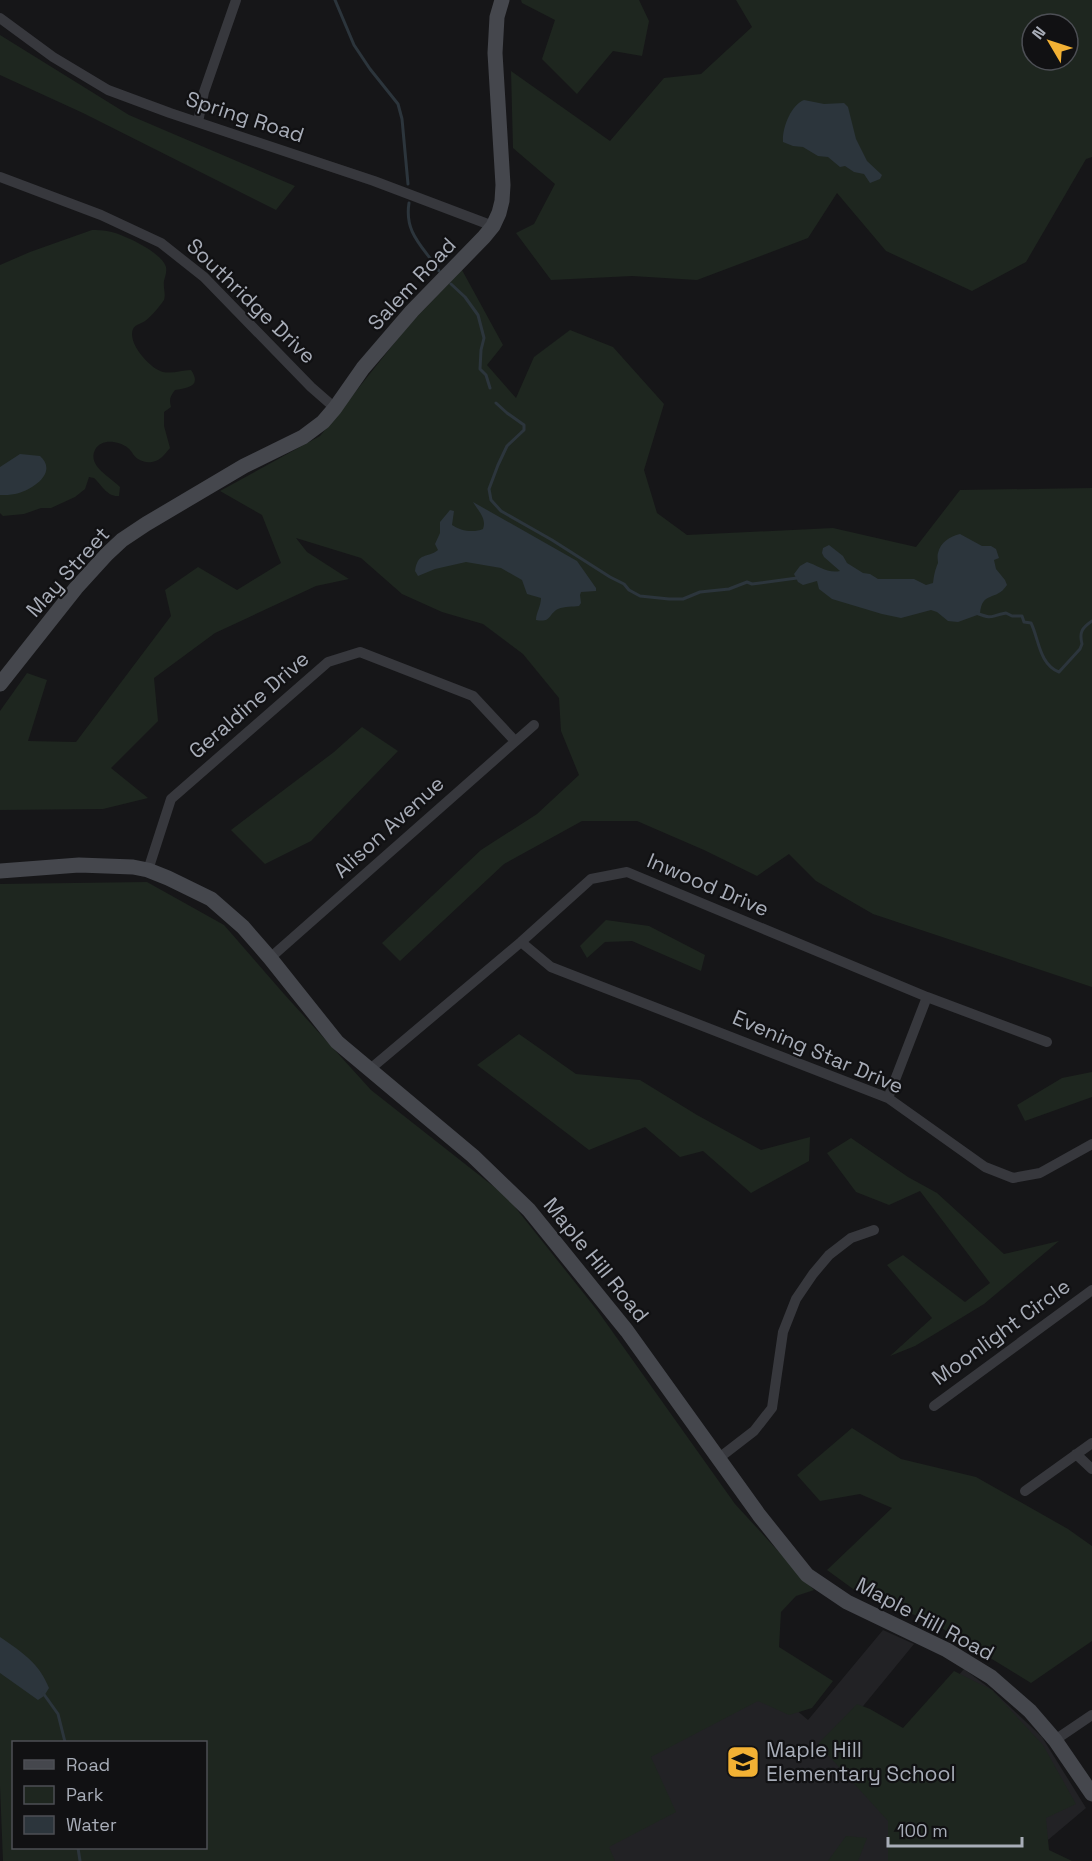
<svg xmlns="http://www.w3.org/2000/svg" width="1092" height="1861" viewBox="0 0 1092 1861" font-family="'Space Grotesk',sans-serif">
<style>
.built{fill:#222225}
.green{fill:#1e261f;fill-rule:evenodd}
.water{fill:#2c353c}
.lines{fill:none;stroke-linecap:round;stroke-linejoin:round}
.stream{stroke:#2c353c;stroke-width:3}
.street{stroke:#37383d;stroke-width:10}
.secondary{stroke:#45474d;stroke-width:15}
.labels{text-anchor:middle;stroke-width:4.5;stroke-linejoin:round;paint-order:stroke}
.street-label{font-size:21px;fill:#a8adb8;stroke:#111113}
.poi-label{font-size:21px;fill:#a8adb8;stroke:#111113;text-anchor:start}
</style>
<rect width="100%" height="100%" fill="#161618"/>
<path class="built" d="M 883,1630 L 914,1644 L 832,1744 L 871,1779 L 964,1669 L 992,1690 L 1042,1737 L 1086,1808 L 1023,1861 L 540,1861 L 746,1667 L 808,1720 Z"/>
<path class="green" d="M 521,0 L 639,0 L 649,21 L 642,56 L 613,51 L 577,94 L 542,59 L 555,20 L 522,3 Z
M 736,0 L 1092,0 L 1092,157 L 1086,159 L 1026,262 L 972,291 L 886,251 L 837,193 L 808,238 L 697,280 L 632,276 L 551,280 L 516,233 L 534,224 L 555,184 L 513,148 L 511,71 L 610,141 L 664,78 L 701,74 L 752,27 ZM 1032,24 L 1068,24 L 1068,60 L 1032,60 Z
M 0,35 L 129,115 L 295,186 L 276,210 L 83,113 L 0,75 Z
M 92,230 C 97,230 102,230 107,231 C 121,233 162,252 166,267 C 167,273 165,276 164,281 C 163,288 166,294 164,300 C 159,307 152,316 145,321 C 141,324 136,324 133,329 C 127,343 150,369 163,372 C 173,374 182,370 191,370 C 202,386 188,388 175,390 C 170,396 169,400 171,407 L 164,412 L 164,426 L 170,448 C 165,454 160,461 152,462 C 148,463 141,461 138,459 C 134,457 132,451 128,448 C 119,441 101,438 95,450 C 87,466 111,477 120,487 L 119,496 C 107,497 102,485 94,478 L 89,477 L 85,489 L 75,497 L 51,508 L 41,508 L 24,514 L 3,516 L 0,513 L 0,265 L 30,252 Z
M 462,270 L 503,345 L 487,365 L 516,398 L 534,357 L 570,330 L 613,347 L 664,404 L 644,470 L 657,513 L 687,535 L 833,528 L 916,547 L 960,490 L 1092,488 L 1092,987 L 873,914 L 816,881 L 789,854 L 757,876 L 704,850 L 637,821 L 582,821 L 504,864 L 400,961 L 382,943 L 481,850 L 537,814 L 579,775 L 561,731 L 559,698 L 523,654 L 483,624 L 442,612 L 402,594 L 361,558 L 296,538 L 307,552 L 349,579 L 316,586 L 215,633 L 154,678 L 158,721 L 111,768 L 148,798 L 103,809 L 0,810 L 0,711 L 27,673 L 47,680 L 28,741 L 76,742 L 171,616 L 165,590 L 198,567 L 237,590 L 281,563 L 262,515 L 220,491 L 320,436 L 408,326 Z
M 362,727 L 398,751 L 311,841 L 265,864 L 231,830 L 334,752 Z
M 147,882 L 224,925 L 284,994 L 371,1090 L 507,1197 L 597,1310 L 735,1504 L 814,1590 L 796,1596 L 781,1612 L 779,1647 L 833,1681 L 812,1708 L 789,1715 L 758,1701 L 651,1757 L 676,1812 L 609,1847 L 615,1861 L 3,1861 L 0,1786 L 0,884 ZM 14,1742 L 206,1742 L 206,1848 L 14,1848 Z
M 606,920 L 649,926 L 705,955 L 701,971 L 632,941 L 605,942 L 587,958 L 580,946 Z
M 519,1034 L 576,1074 L 640,1080 L 697,1115 L 761,1150 L 810,1137 L 809,1161 L 751,1193 L 703,1151 L 680,1157 L 645,1127 L 589,1150 L 477,1065 Z
M 1092,1072 L 1092,1097 L 1025,1121 L 1017,1105 L 1062,1078 Z
M 851,1138 L 908,1177 L 937,1193 L 1004,1254 L 1059,1241 L 984,1304 L 915,1346 L 890,1356 L 932,1318 L 887,1265 L 903,1255 L 965,1302 L 990,1283 L 920,1191 L 889,1205 L 856,1192 L 827,1153 Z
M 852,1428 L 901,1459 L 976,1477 L 1068,1529 L 1092,1546 L 1092,1641 L 1031,1683 L 930,1621 L 860,1594 L 827,1570 L 892,1508 L 860,1494 L 820,1501 L 797,1475 Z
M 954,1671 L 992,1690 L 1043,1745 L 1076,1804 L 1046,1818 L 1049,1850 L 1072,1861 L 888,1861 L 888,1821 L 818,1744 L 857,1704 L 870,1709 L 903,1728 Z
M 846,1836 L 867,1838 L 858,1861 L 828,1861 Z"/>
<path class="water" d="M 804,100 L 824,104 L 844,103 L 848,107 L 856,139 L 867,161 L 882,175 L 880,179 L 870,183 L 864,174 L 854,172 L 845,166 L 840,167 L 828,157 L 818,156 L 803,147 L 793,146 L 783,142 C 782,128 791,105 804,100 Z
M 20,454 L 40,456 C 59,473 31,491 15,494 C 10,495 5,495 0,495 L 0,467 Z
M 473,502 L 577,561 L 596,588 L 596,591 L 581,592 L 580,595 L 581,603 L 579,606 C 573,607 565,606 558,609 C 548,614 552,623 536,620 C 536,613 541,606 541,598 L 527,594 L 522,580 L 501,568 L 466,562 L 435,569 L 418,576 L 415,571 C 418,551 427,559 438,550 L 435,544 L 440,533 L 440,522 L 450,510 L 454,511 L 452,525 C 460,531 474,533 483,529 C 487,518 478,511 473,502 Z
M 960,534 L 982,546 L 991,546 L 996,549 L 999,558 L 994,560 L 996,569 L 1005,580 L 1007,585 C 996,602 982,590 980,614 L 958,622 L 948,621 L 937,612 L 931,610 L 901,618 L 882,614 L 832,599 L 819,589 L 817,581 L 803,585 L 798,582 L 794,574 L 800,566 L 807,562 C 817,565 828,574 840,571 L 824,557 L 822,553 L 823,548 L 829,545 L 843,556 L 847,563 L 863,573 L 870,574 L 878,579 L 914,579 L 926,585 L 933,583 C 934,575 935,570 938,563 C 938,560 937,556 938,553 C 940,543 950,536 960,534 Z
M 0,1637 C 22,1652 39,1663 49,1688 L 44,1696 L 38,1700 L 0,1673 Z"/>
<g class="lines">
<path class="stream" d="M 335,0 L 354,45 L 370,69 L 398,104 L 402,119 L 408,184
M 409,203 C 404,234 424,247 439,271
M 451,284 L 465,297 L 478,315 L 484,338 L 481,350 L 480,369 L 486,375 L 490,388
M 496,403 L 507,413 L 524,425 L 524,430 L 507,446 L 498,465 L 489,489 L 491,500 L 501,511 L 552,540 L 610,577 L 624,584 L 629,590 L 640,596 L 669,599 L 683,599 L 700,592 L 729,589 L 747,582 L 752,584 L 797,578
M 976,613 C 995,620 988,616 1006,613 L 1012,616 L 1022,616 L 1024,622 L 1031,623 C 1039,639 1039,664 1059,672 L 1080,649 L 1082,644 C 1079,632 1082,628 1092,621
M 43,1693 L 58,1714 L 65,1742
M 78,1848 L 80,1861"/>
<path class="street" d="M 0,18 L 53,57 L 108,90 L 170,113 L 374,181 L 493,226
M 198,122 L 204,92 L 236,0
M 0,177 L 101,215 L 161,243 L 204,277 L 311,387 L 335,408
M 148,870 L 171,799 L 328,662 L 360,652 L 473,696 L 515,741
M 521,942 L 551,967 L 888,1098 L 985,1167 L 1013,1178 L 1040,1173 L 1092,1144
M 270,958 L 534,725
M 369,1070 L 521,942 L 591,879 L 627,872 L 927,997 L 1047,1042
M 888,1098 L 927,997
M 934,1406 L 1092,1290
M 1076,1454 L 1092,1469
M 719,1458 L 754,1431 L 772,1408 L 783,1332 L 796,1299 L 813,1274 L 829,1255 L 851,1238 L 874,1230
M 1025,1491 L 1092,1443
M 1055,1740 L 1092,1715"/>
<path class="secondary" d="M 0,684 L 76,588 L 107,554 L 122,540 L 146,524 L 244,466 L 303,437 L 323,422 L 335,408 L 363,368 L 412,311 L 484,237 L 493,226 L 499,213 L 502,201 L 503,185 L 495,53 L 497,17 L 502,0
M 0,871 L 79,865 L 133,867 L 148,870 L 168,878 L 211,899 L 243,927 L 270,958 L 337,1042 L 473,1156 L 529,1210 L 627,1331 L 759,1515 L 807,1575 L 847,1602 L 947,1650 L 991,1677 L 1030,1711 L 1055,1740 L 1092,1794"/>
</g>
<defs>
<symbol id="school-square" viewBox="-11 -11 22 22"><rect x="-9" y="-9" width="18" height="18" rx="4" fill="#f2b134" stroke="#111113"/><path d="M0-5L7-2L0 1L-7-2ZM-4 1L0 2.5L4 1V4Q0 6-4 4Z" fill="#111"/></symbol>
</defs>
<g fill-rule="evenodd">
<use href="#school-square" x="724" y="1743" width="38" height="38"/>
</g>
<g class="labels">
<g class="street-label">
<text transform="translate(245 117) rotate(18)" y="7">Spring Road</text>
<text transform="translate(412 284) rotate(-47)" y="7">Salem Road</text>
<text transform="translate(251 301) rotate(44)" y="7">Southridge Drive</text>
<text transform="translate(68 572) rotate(-48)" y="7">May Street</text>
<text transform="translate(249 705) rotate(-41)" y="7">Geraldine Drive</text>
<text transform="translate(389 827) rotate(-42)" y="7">Alison Avenue</text>
<text transform="translate(708 885) rotate(23)" y="7">Inwood Drive</text>
<text transform="translate(818 1052) rotate(23)" y="7">Evening Star Drive</text>
<text transform="translate(596 1260) rotate(51)" y="7">Maple Hill Road</text>
<text transform="translate(1001 1332) rotate(-36)" y="7">Moonlight Circle</text>
<text transform="translate(925 1619) rotate(28)" y="7">Maple Hill Road</text>
</g>
<g class="poi-label">
<text x="766" y="1757">Maple Hill<tspan x="766" dy="24">Elementary School</tspan></text>
</g>
</g>
<rect x="12" y="1741" width="195" height="108" fill="#111113" stroke="#4d4f55" stroke-width="1.5"/>
<rect x="24" y="1760" width="30" height="9" fill="#45474d" stroke="#4d4f55" stroke-width="1.5"/>
<text x="66" y="1771" font-size="18" fill="#a8adb8">Road</text>
<rect x="24" y="1786" width="30" height="18" fill="#1e261f" stroke="#4d4f55" stroke-width="1.5"/>
<text x="66" y="1801" font-size="18" fill="#a8adb8">Park</text>
<rect x="24" y="1816" width="30" height="18" fill="#2c353c" stroke="#4d4f55" stroke-width="1.5"/>
<text x="66" y="1831" font-size="18" fill="#a8adb8">Water</text>
<g transform="translate(1050 42) rotate(309)"><circle r="28" fill="#111113" stroke="#4d4f55" stroke-width="1.5"/>
<path d="M0-4.5L10 22L0 15L-10 22Z" fill="#f2b134"/>
<text y="-9" font-size="16" font-weight="bold" text-anchor="middle" fill="#a8adb8">N</text>
</g>
<path d="M888 1837v9h134v-9" fill="none" stroke="#a8adb8" stroke-width="3"/>
<text x="897" y="1837" font-size="18" fill="#a8adb8" stroke="#111113" stroke-width="4.5" paint-order="stroke">100 m</text>
</svg>
